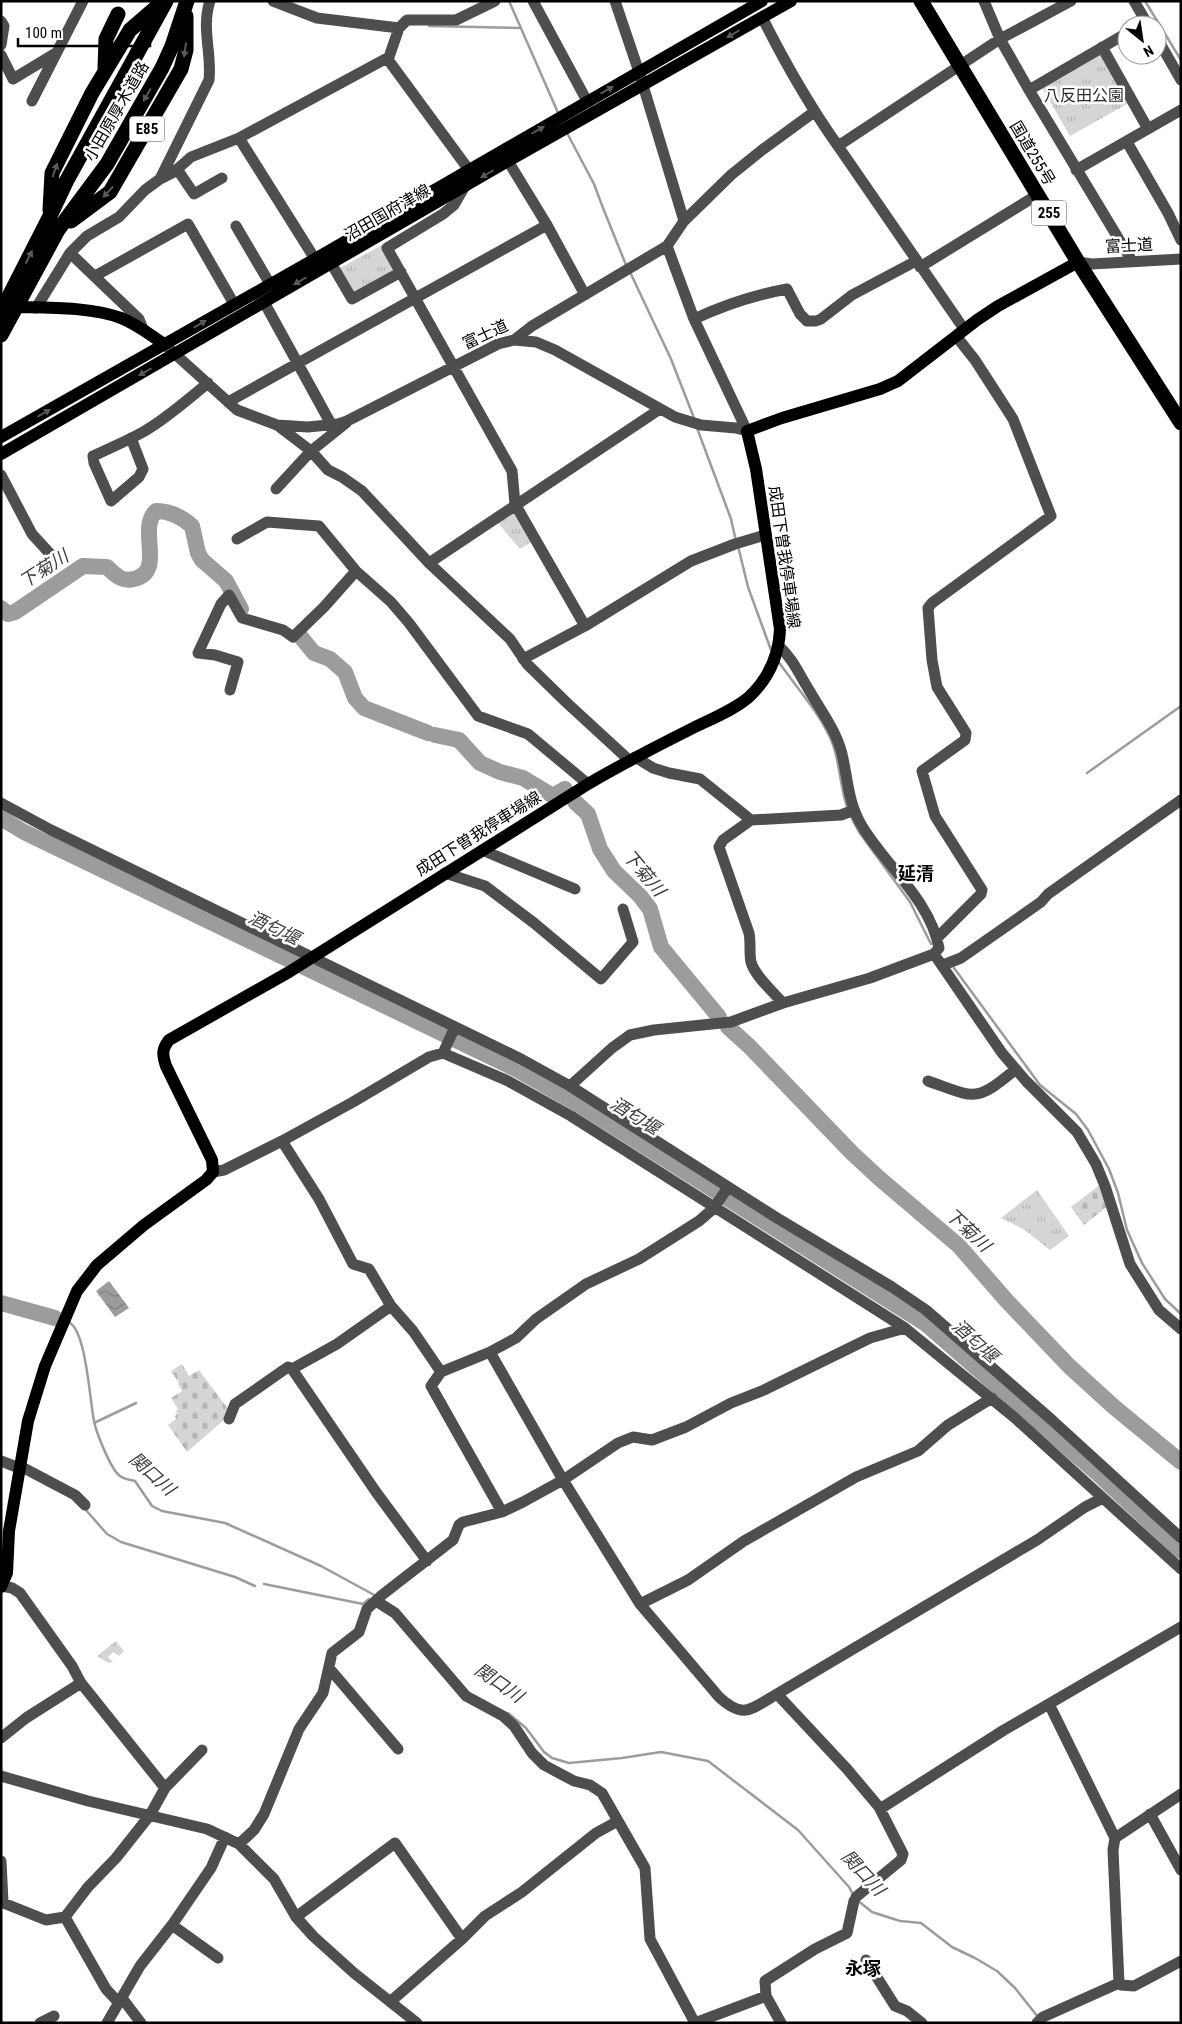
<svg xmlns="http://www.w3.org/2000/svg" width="1182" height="2024" viewBox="0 0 1182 2024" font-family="'Roboto Condensed','Noto Sans JP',sans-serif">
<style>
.grass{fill:url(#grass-tufts)}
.cemetery{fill:url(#cemetery-stones)}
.water{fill:url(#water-waves)}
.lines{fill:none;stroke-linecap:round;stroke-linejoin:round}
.stream{stroke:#9c9c9c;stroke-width:2.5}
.river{stroke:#9c9c9c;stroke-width:16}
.minor{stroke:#4e4e4e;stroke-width:11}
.major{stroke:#000;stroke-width:12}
.highway{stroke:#000;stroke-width:15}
.oneway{fill:#595959}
.labels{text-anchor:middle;stroke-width:5;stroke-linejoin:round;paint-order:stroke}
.shield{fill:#fff;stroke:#4c4c4c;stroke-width:1}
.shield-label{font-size:15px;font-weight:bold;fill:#000}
.park-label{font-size:16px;fill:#2c2c2c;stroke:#fff}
.street-label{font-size:16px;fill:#000;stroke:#fff}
.water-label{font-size:18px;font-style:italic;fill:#3d3d3d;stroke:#fff}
.neighbourhood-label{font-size:18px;font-weight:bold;fill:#000;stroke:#fff}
</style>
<defs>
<pattern id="grass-tufts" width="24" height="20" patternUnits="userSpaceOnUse" patternTransform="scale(1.25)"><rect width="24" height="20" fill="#d5d5d5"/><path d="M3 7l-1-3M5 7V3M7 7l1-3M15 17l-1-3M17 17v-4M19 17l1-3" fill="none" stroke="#b5b5b5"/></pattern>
<pattern id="cemetery-stones" width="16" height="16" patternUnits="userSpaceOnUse" patternTransform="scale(1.25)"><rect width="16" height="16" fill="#d5d5d5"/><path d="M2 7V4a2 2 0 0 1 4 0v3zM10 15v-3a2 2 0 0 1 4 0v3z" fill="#b5b5b5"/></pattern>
<pattern id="water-waves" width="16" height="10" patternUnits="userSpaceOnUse" patternTransform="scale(1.25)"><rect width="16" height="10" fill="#9c9c9c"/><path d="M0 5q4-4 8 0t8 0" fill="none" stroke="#7d7d7d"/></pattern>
</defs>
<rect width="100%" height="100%" fill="#fff"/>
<path class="grass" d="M 1099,51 L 1129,103 L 1070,136 L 1041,86 Z
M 382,245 L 397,271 L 353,295 L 338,269 Z
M 514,510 L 533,541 L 520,549 L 497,522 Z
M 1037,1190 L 1069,1236 L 1050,1250 L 1025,1230 L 1001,1218 Z
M 116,1641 L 124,1651 L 119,1656 L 113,1652 L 108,1657 L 113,1662 L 108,1663 L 97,1656 Z"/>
<path class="cemetery" d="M 1101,1184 L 1109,1205 L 1084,1225 L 1071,1207 Z
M 182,1364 L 189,1376 L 199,1370 L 228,1409 L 225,1419 L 187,1452 L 168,1425 L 176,1419 L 175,1416 L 177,1414 L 176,1411 L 178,1409 L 171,1398 L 182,1391 L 178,1384 L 179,1383 L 171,1371 Z"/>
<path class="water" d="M 109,1281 L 129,1308 L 115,1317 L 96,1291 Z"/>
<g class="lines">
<path class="stream" d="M 509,1 L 559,115
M 1145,1 L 1181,60
M 429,26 L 520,28
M 566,131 L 594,184 L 603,208 L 626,265
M 630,272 L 671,359 L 694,418
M 697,428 L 731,519 L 736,541
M 738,546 L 748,587 L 771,650
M 778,661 C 796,687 820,713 832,742 C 840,762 840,788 848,810
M 1087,773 L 1181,706
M 850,815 L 859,832 L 910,902 L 931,944
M 954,968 L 1040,1085 L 1076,1114 L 1088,1130 L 1109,1169 L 1118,1193 L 1127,1230 L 1142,1263 L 1165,1299 L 1181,1314
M 55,1318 L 61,1320
M 68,1322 C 86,1327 90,1403 94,1421 C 96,1432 111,1470 120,1476 C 124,1479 130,1480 135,1481 L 152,1506 L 162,1511 L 225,1523 L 321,1566 L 376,1596
M 94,1423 L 136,1403
M 85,1509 L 107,1534 L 121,1542 L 235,1577 L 255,1586
M 264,1584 L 363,1604 L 369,1599
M 508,1713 L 526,1728 L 544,1752 L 552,1758 L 569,1763 L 622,1758 L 661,1752 L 708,1761 L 798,1830 L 849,1887 L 854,1896
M 857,1900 L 872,1912 L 900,1921 L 921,1923 L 952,1947 L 975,1958 L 997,1971 L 1015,1988 L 1038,2017"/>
<path class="river" d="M 1,608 L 8,614 L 15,612 L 83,566 L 107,567 C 115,575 122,582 134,579 C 166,572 137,529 156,511 C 170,511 182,517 192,526 L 198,553 L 202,560 L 226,581 L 241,609
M 300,636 L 314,653 L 330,659 L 345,672 L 355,698 L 364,708 L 428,733
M 435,735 L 459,740 L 480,763 L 500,772 L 523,778 L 553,796 L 565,789
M 575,802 L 588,814 L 600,849 L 614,871 L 640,896 L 650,909 L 661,947 L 719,1017
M 1,818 L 24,832 L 516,1069 L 581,1106 L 926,1324 L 1097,1473 L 1181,1551
M 728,1027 L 749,1046 L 852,1153 L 879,1178 L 959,1246 L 1006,1300 L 1069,1366 L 1114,1407 L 1181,1462
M 1,1303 L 55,1318"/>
<path class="minor" d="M 273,1 L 317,18 L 399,28
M 533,1 L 587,101
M 615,1 L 639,72 L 684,221 L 667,246
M 984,1 L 1000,39 L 1029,90 L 1132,261
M 1134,1 L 1148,25
M 762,17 C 785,63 809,105 838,146
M 1,21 L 4,26 L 1,45
M 1157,38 L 1181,80
M 1102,47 L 1148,129
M 1,55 L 13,79 L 56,53
M 389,57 L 389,61 L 469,170
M 1029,90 L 1127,33
M 32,101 L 83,1
M 239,138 L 315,259
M 1127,142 L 1168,213 L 1181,240
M 508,161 L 547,225 L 585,295
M 177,169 L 194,194 L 222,178
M 1076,170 L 1181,110
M 160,179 L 209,80 C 212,53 201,28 210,1
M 465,186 L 454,205 L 443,214 L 387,248 L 512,471 L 515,504 L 585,626
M 684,221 L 731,175 L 762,150 L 814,112
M 236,226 L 270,284
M 70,253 L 139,319 L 143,329
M 1078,262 L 1092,264 L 1181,259
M 331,263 L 352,299 L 401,272
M 920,267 L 1037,195
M 95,276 L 188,224 L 234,304
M 264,302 L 331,424
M 36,308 L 70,253 L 87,236 L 119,217 L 145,190 L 160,179 L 174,172 L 191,157 L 239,138 L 389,57 L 399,28 L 407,20 L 456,20 L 495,1
M 694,319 C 724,305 754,295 787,289 L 800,314 L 807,321 L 816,321 L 821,319 L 852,295 L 916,261
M 964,329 L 838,146 L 1000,39 L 1071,1
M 514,340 L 536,342 L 555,350 L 675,417 L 701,425 L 736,428 L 747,431
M 164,344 L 237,410 L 277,425 L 308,427 L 338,424 L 347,421 L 498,344 L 514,340 L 532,326 L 667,246 L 694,319 L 747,431
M 228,402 L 547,225
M 277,425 L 311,451 L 328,470 L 342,477 L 362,491 L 429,563 L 510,639 L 527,664 L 567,703 L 629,760
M 131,438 L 143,469 L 139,477 L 111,501 L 94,463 L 93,456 C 110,448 127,441 143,432 C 166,419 187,400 208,383
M 1,475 L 32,534 L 53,557
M 276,489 L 311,451 L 346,423
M 237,539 L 267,522 L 319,526 L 356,571 L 391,602 L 409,623 L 478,716 L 528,734 L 588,784
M 429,563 L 660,409
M 523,659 L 585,626 L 691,561 L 735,544 L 765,535
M 230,690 L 238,662 L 215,655 L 198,653 L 221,604 L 229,595 L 242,618 L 283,630 L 293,637 L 324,607 L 356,571
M 635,757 L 653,768 L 669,773 L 700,779 L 751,820 L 841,815 L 854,810
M 1,803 L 51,830 L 521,1059 L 570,1086 L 777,1218 L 892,1287 L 926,1310 L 1053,1421 L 1181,1538
M 751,820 L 723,840 L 719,847 L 749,933 C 751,943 749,953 751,962 C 754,975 774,993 783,1003
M 482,850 L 575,889
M 445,873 L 485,886 L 534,923 L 601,979 L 633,942 L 623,909
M 937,938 L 981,894 L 982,890 L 935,816 L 922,771 L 965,740 L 966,733 L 937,687 L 932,660 L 928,608 L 932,603 L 1051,516 L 1013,419 L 975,360 L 956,336
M 934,954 L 1002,1053 L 1026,1081 L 1077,1132 L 1096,1164 L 1105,1186 L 1130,1264 L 1159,1310 L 1181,1329
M 943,965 L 961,958 L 1041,902 L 1048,894 L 1181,800
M 443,1053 L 508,1081 L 571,1116 L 905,1328 L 1015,1418 L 1181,1569
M 928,1081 C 976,1098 975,1103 1016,1069
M 570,1086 L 612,1048 L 630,1035 L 654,1030 L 731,1022 L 783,1003 L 870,978 L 934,954 L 939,948 C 930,900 886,866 862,826 C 848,803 848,779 842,754 C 836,730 821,711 809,690 C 799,674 793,659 779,646
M 282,1141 L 319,1199 L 353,1264 L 369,1269 L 391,1306 L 413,1331 L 441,1372
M 213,1172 L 224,1170 L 282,1141 L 353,1102 L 429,1057 L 443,1053 L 455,1027
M 490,1352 L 563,1480 L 640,1604 L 719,1697 C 744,1720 751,1709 777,1694 L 847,1769 L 879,1807 L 903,1854 L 901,1860 L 856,1897
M 292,1369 L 376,1492 L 427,1561
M 229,1419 L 235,1404 L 288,1367 L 292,1369 L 337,1344 L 391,1306
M 1,1461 L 19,1468
M 20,1466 L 75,1495 L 85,1505
M 502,1512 L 431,1386 L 441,1372 L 490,1352 L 516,1338 L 536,1319 L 586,1284 L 639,1259 L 699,1221 L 714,1208 L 728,1187
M 2,1586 L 12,1588 L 20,1593 L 72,1666 L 81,1683 L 165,1788
M 376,1601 L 395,1613 L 466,1696 L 503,1716 L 514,1726 L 532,1753 L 544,1765 L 574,1781 L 590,1785 L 602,1793 L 618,1821 L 596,1833 L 522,1892 L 485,1916 L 462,1939 L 390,2002
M 640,1604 L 688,1580 L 744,1541 L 856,1477 L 918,1451 L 948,1425 L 992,1398
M 329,1668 L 398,1749
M 777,1694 L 1037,1540 L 1085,1507 L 1103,1498
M 1049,1704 L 1115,1838
M 1,1738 L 26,1718 L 81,1683
M 1,1776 L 88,1801 L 207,1829 L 239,1844 L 274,1879 L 296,1917 L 313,1936 L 354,1973 L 417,2023
M 1181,1794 L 1115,1838 L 1113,1850 L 1119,1983 L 1121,1985 L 1134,1986 L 1181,1961
M 880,1809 L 1004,1730 L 1181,1627
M 1150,1814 L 1181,1870
M 618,1821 L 645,1868 L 650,1939 L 695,2023
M 239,1844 L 254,1830 L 264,1814 L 299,1729 L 323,1693 L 332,1653 L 359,1632 L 367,1609 L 382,1595 L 453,1540 L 459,1525 L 463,1522 L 502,1512 L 523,1502 L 563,1480 L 618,1443 L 633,1437 L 652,1440 L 686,1427 L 731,1403 L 764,1390 L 870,1338 L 905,1328
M 1,1861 L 3,1902
M 1,1902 L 46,1920 L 65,1917 L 106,1989 L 119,2003
M 65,1917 L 88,1887 L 116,1858 L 150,1815 L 165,1788 L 202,1750
M 296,1917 L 395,1843 L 462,1939
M 172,1925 L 218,1958
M 866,1960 L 895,2006 L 907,2011 L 922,2023
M 122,1998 L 141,2023
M 40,2023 L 54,2016
M 107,2023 L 140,1966 L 172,1925 L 211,1868 L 225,1837
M 695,2023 L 766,1996
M 781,2023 L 766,1996 L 765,1981 L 815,1949 L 847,1933 L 854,1901
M 1037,2023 L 1043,2017 L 1119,1983"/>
<path class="major" d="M 9,307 C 44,308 88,306 121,318 C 137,324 150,335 164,344
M 1,437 L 315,259 L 762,1
M 1,454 L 508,161 L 791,1
M 1,1587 L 7,1573 L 9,1531 L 28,1421 L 45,1366 L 77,1291 L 97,1265 L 144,1225 L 206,1180 L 213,1172 L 212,1160 L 166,1066 C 162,1054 162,1049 169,1040 L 289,972 L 588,784 C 622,764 657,746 693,728 C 711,719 734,710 749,697 C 769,678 779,656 780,629 L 756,469 L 747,431 L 782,418 L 880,389 L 898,381 L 977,320 L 998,306 L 1078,262"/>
<path class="highway" d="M 921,1 L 1078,262 L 1181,423
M 105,68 L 106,39 L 118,14
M 50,210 L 52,173 L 92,93 L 130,30 L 160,4
M 71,221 L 110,192 L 181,69 L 186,50 L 186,16
M 1,312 L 49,218 L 67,180 L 166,1
M 1,335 L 58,230 L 107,164 L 162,68 L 172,46 L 187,1"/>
</g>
<defs><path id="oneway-solid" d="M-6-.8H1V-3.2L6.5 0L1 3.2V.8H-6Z" transform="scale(1.25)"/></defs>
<g class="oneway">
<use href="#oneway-solid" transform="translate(733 34) rotate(150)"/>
<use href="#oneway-solid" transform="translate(185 50) rotate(98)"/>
<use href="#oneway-solid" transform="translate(607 90) rotate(-29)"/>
<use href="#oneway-solid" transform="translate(147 95) rotate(120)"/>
<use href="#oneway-solid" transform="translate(538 130) rotate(-30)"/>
<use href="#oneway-solid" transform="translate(55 170) rotate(-71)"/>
<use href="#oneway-solid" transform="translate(487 174) rotate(150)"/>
<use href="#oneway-solid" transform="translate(108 192) rotate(133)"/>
<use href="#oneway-solid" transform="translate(29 257) rotate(-63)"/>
<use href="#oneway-solid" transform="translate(300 281) rotate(150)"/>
<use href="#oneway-solid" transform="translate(200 324) rotate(-30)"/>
<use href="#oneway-solid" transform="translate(145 372) rotate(150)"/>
<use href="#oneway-solid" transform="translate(44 413) rotate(-30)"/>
</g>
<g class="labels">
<g class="shield">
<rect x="129.5" y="116.5" width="35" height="25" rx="4"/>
<rect x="1031.5" y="200.5" width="35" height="25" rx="4"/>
</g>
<g class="shield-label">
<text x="147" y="134">E85</text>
<text x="1049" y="218">255</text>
</g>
<g class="park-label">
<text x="1084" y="101">八反田公園</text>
</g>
<g class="street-label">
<text transform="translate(116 111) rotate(-60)" y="6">小田原厚木道路</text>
<text transform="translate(1033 153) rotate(59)" y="6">国道255号</text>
<text transform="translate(387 212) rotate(-30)" y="6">沼田国府津線</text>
<text transform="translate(1129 245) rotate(-3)" y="6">富士道</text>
<text transform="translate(485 334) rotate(-25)" y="6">富士道</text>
<text transform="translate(785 557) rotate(82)" y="6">成田下曽我停車場線</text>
<text transform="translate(478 833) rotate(-32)" y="6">成田下曽我停車場線</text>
</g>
<g class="water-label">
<text transform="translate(44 569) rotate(-33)" y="6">下菊川</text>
<text transform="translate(644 873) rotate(50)" y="6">下菊川</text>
<text transform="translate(274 928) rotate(26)" y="6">酒匂堰</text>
<text transform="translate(635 1116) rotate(32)" y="6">酒匂堰</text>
<text transform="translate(968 1230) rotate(43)" y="6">下菊川</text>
<text transform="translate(975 1341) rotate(42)" y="6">酒匂堰</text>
<text transform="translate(152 1474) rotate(42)" y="6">関口川</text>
<text transform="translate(499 1683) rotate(35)" y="6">関口川</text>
<text transform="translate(863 1873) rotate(47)" y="6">関口川</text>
</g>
<g class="neighbourhood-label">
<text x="916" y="880">延清</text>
<text x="863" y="1975">永塚</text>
</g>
</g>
<rect width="1182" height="2024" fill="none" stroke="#000000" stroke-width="5"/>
<g transform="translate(1142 40) rotate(150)"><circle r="24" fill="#ffffff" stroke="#999999"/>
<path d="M0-4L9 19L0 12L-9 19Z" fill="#000000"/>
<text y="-8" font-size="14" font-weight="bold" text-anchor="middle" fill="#000000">N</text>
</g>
<path d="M18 38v8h132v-8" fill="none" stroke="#000000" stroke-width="2.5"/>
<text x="25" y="38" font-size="15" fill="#000000" stroke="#ffffff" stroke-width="4" paint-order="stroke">100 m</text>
</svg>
